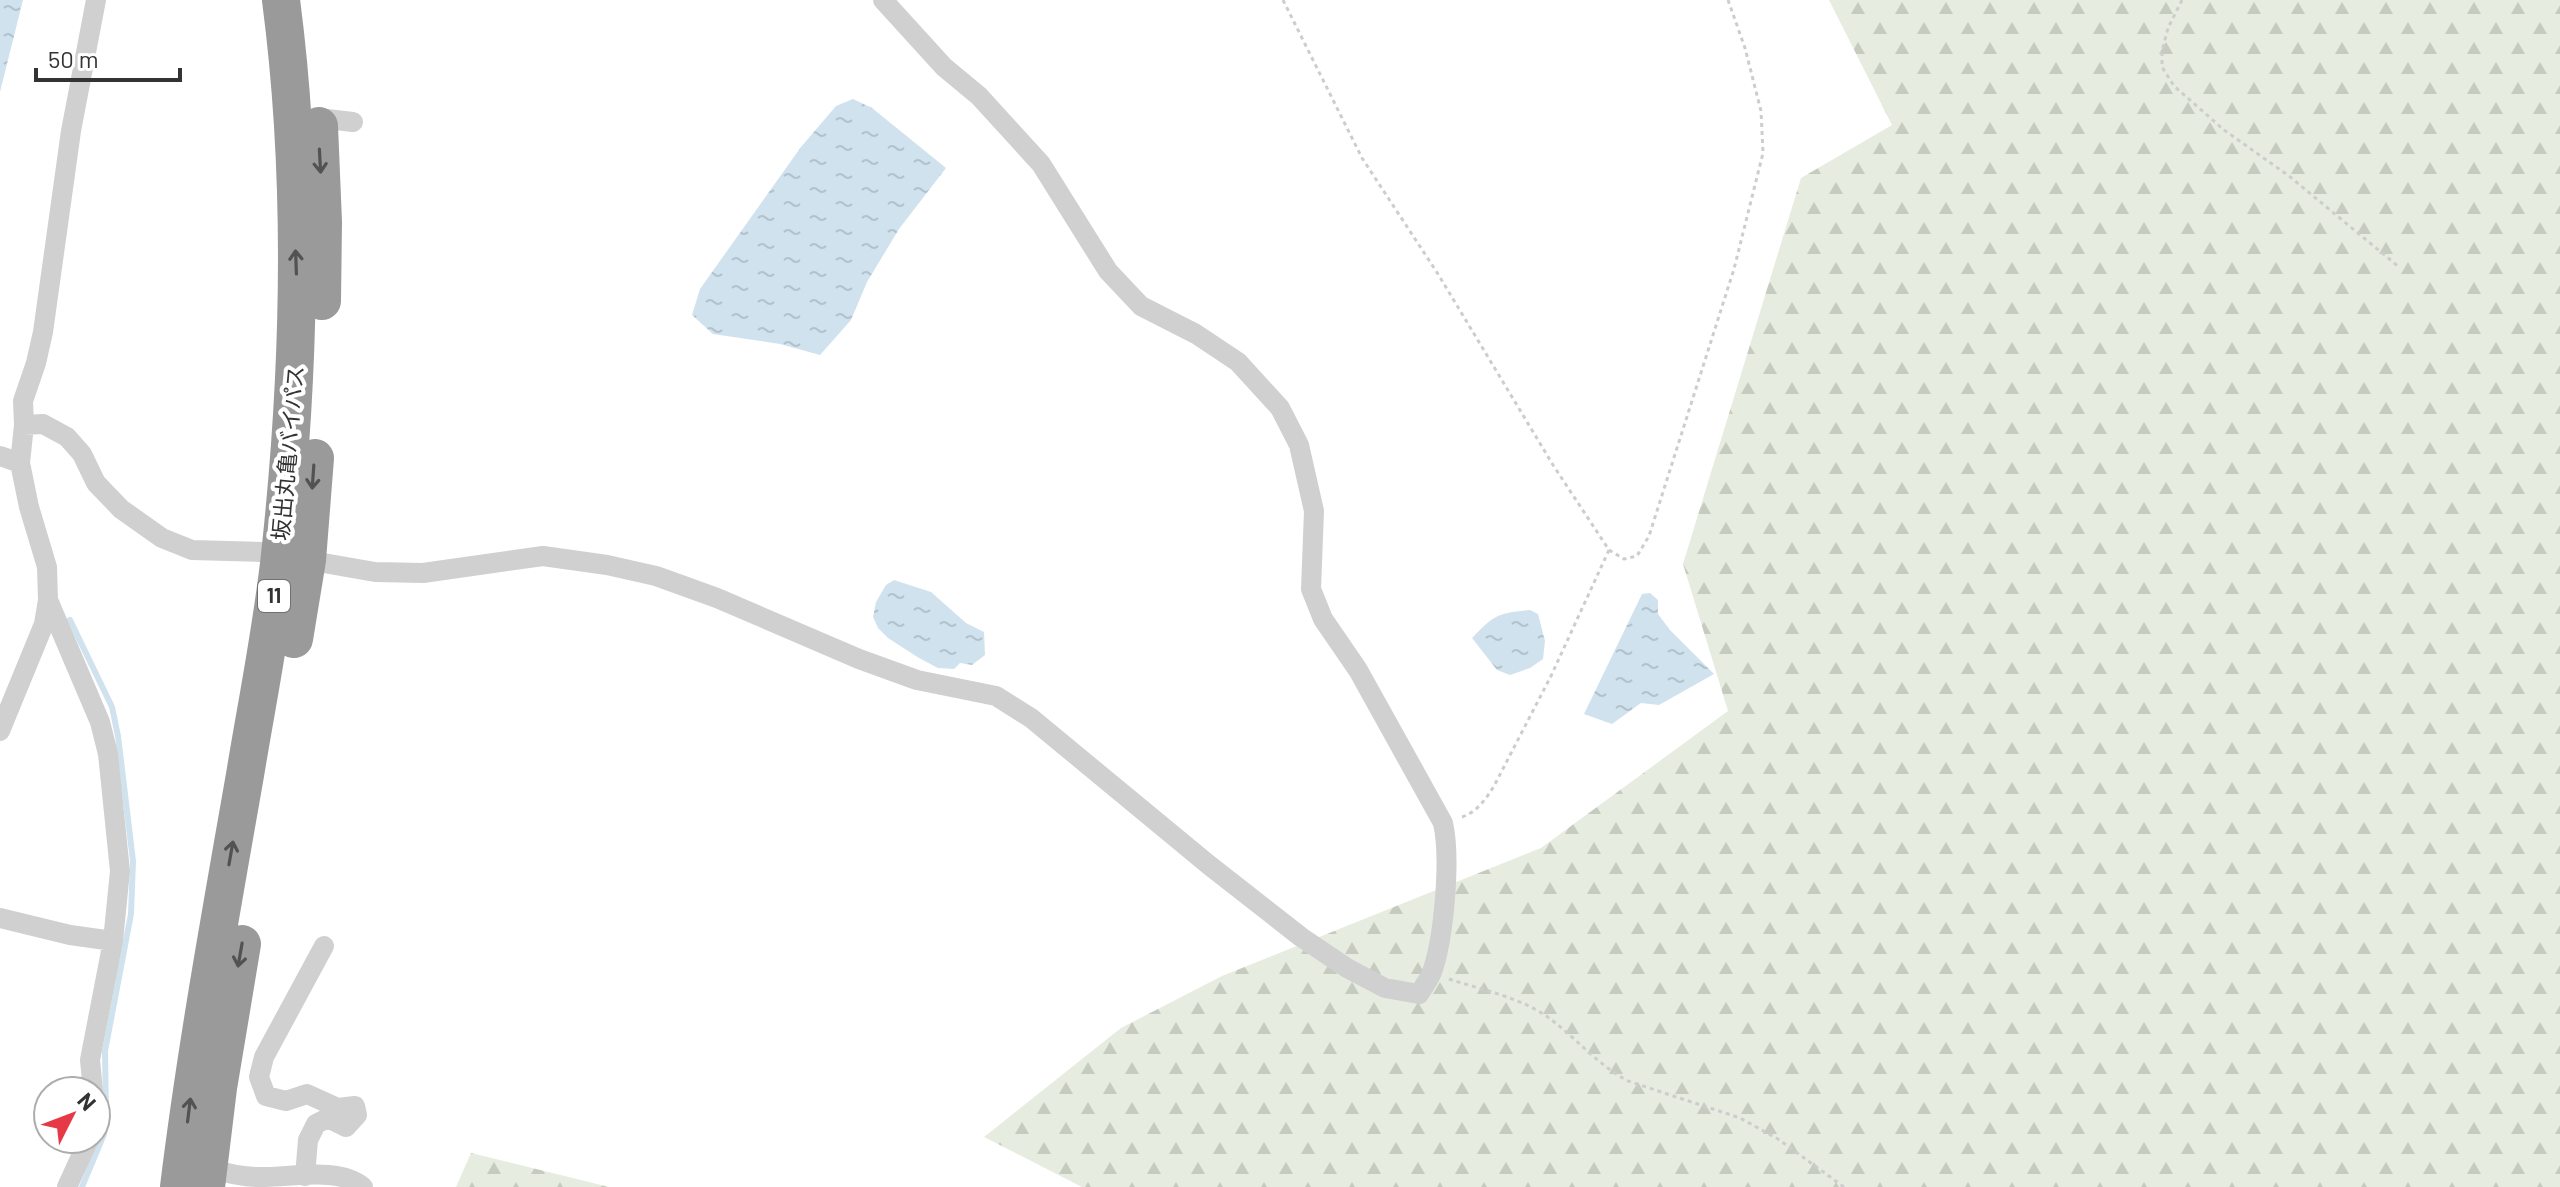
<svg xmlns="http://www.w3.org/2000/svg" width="2560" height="1187" viewBox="0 0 2560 1187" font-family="Barlow,'Noto Sans JP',sans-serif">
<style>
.forest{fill:url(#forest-firs)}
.water{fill:url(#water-ripples)}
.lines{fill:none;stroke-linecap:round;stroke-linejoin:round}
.stream{stroke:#cfe2ee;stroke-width:6}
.path{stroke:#cdcdcd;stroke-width:3;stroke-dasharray:4 4;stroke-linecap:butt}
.street{stroke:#d0d0d0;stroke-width:20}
.highway{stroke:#9a9a9a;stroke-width:38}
.oneway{stroke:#525252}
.labels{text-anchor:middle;stroke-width:8;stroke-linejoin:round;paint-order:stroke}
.shield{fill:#fff;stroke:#707070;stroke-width:2}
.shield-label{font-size:20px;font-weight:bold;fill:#333}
.street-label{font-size:22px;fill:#333;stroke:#fff}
</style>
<defs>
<pattern id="forest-firs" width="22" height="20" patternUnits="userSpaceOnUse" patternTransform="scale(2)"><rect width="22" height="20" fill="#e6ecdf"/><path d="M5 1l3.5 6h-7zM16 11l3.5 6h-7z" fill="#c6cbc0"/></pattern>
<pattern id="water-ripples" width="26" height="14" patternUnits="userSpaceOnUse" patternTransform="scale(2)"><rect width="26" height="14" fill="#cfe2ee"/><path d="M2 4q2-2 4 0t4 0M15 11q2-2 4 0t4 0" fill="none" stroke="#b2c2cd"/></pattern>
</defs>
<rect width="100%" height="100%" fill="#fff"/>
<path class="forest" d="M 1829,0 L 2560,0 L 2560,1187 L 1082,1187 L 984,1137 L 1121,1028 L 1222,976 L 1541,848 L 1728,711 L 1683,564 L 1801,178 L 1892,125 Z
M 471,1153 L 609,1187 L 456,1187 Z"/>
<path class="water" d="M 0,0 L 23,0 L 0,92 Z
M 853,99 L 872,108 L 946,168 L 899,229 L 867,282 L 851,320 L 820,355 L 780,344 L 713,334 L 692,315 L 700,289 L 801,147 L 836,106 Z
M 894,580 L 931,592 L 966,623 L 984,632 L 985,655 L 972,665 L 960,663 L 954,669 L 938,668 L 919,658 L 888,638 L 878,628 L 873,617 L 876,602 L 886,585 Z
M 1650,593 L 1658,600 L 1658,614 L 1670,630 L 1714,674 L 1659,705 L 1641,703 L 1612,724 L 1584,714 L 1642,594 Z
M 1530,610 L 1538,614 L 1545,641 L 1543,659 L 1530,668 L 1510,675 L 1497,670 L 1472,638 C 1495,614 1498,613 1530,610 Z"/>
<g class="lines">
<path class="stream" d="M 70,620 L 112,707 L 118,736 L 133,861 L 131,914 L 105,1051 L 106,1116 L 104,1134 L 82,1187"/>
<path class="path" d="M 1283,0 L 1362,158 L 1438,274 L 1553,465 L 1609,550 L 1624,559 L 1637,556 L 1649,536 L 1734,269 L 1763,153 L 1761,111 L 1745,48 L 1728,0
M 2182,0 L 2168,28 L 2162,51 L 2162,67 L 2174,86 L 2224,130 L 2289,176 L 2399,267
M 1462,817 C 1477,812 1486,799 1494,786 L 1551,676 L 1609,550
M 1449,979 C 1482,990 1520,997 1549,1018 C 1576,1038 1598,1065 1628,1081 L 1740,1118 L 1778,1139 L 1844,1187"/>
<path class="street" d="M 318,118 L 353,122
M 24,425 L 43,424 L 67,437 L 82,454 L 96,483 L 121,509 L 162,538 L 192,550 L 261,552 L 375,572 L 423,573 L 543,556 L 607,565 L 656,576 L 717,598 L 859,659 L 917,680 L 996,696 L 1031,718 L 1209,865 L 1301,937 L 1347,968 L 1385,988 L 1419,994 C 1423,987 1429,980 1432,972 C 1444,938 1451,859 1443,823 L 1358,670 L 1323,619 L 1311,589 L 1314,511 L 1299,445 L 1280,408 L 1238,362 L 1196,334 L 1141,306 L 1108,271 L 1041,164 L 979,96 L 944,67 L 883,0
M 0,456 L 20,463
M 48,600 L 100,722 L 108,754 L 120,871 L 113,941 L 90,1060 L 93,1091
M 0,731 L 44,624 L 48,600 L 47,567 L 29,507 L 20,463 L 24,425 L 23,401 L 36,363 L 43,332 L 71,131 L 96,0
M 0,918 L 70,935 L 113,941
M 208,1168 C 225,1173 241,1177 258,1177 C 289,1178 339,1166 363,1187
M 305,1176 L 308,1140 L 316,1124 L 328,1118 L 346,1127 L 357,1115 L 355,1106 L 338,1108 L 307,1094 L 286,1101 L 266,1096 L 259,1077 L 264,1057 L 324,946
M 67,1187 L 89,1139"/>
<path class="highway" d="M 319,126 L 323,222 L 322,301
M 294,639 L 307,560 L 315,458
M 179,1187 C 196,1049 221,912 245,775 C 257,702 272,629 280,555 C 300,371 305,183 281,0
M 206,1187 L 218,1088 L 242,944"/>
</g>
<defs><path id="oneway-shaft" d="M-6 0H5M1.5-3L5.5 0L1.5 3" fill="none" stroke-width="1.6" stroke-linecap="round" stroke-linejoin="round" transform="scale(2)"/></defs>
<g class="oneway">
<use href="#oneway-shaft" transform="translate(320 161) rotate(87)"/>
<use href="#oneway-shaft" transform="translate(296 262) rotate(-92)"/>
<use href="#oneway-shaft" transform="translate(313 477) rotate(94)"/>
<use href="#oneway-shaft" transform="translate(231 853) rotate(-80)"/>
<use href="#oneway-shaft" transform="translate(240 955) rotate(100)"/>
<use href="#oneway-shaft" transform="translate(189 1110) rotate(-83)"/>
</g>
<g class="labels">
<rect class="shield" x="258" y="580" width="32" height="32" rx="6"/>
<g class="shield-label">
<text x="274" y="603">11</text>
</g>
<g class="street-label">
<text transform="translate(288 453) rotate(-85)" y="8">坂出丸亀バイパス</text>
</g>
</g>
<g transform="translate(72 1115) rotate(48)"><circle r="38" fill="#ffffff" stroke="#adadad" stroke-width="2"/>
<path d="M0-6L14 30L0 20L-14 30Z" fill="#e63946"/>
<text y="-12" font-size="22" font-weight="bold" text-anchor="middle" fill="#333333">N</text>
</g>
<path d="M36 68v12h144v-12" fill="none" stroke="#333333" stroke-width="4"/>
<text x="48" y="68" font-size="24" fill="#333333" stroke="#ffffff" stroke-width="6" paint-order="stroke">50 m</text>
</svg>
